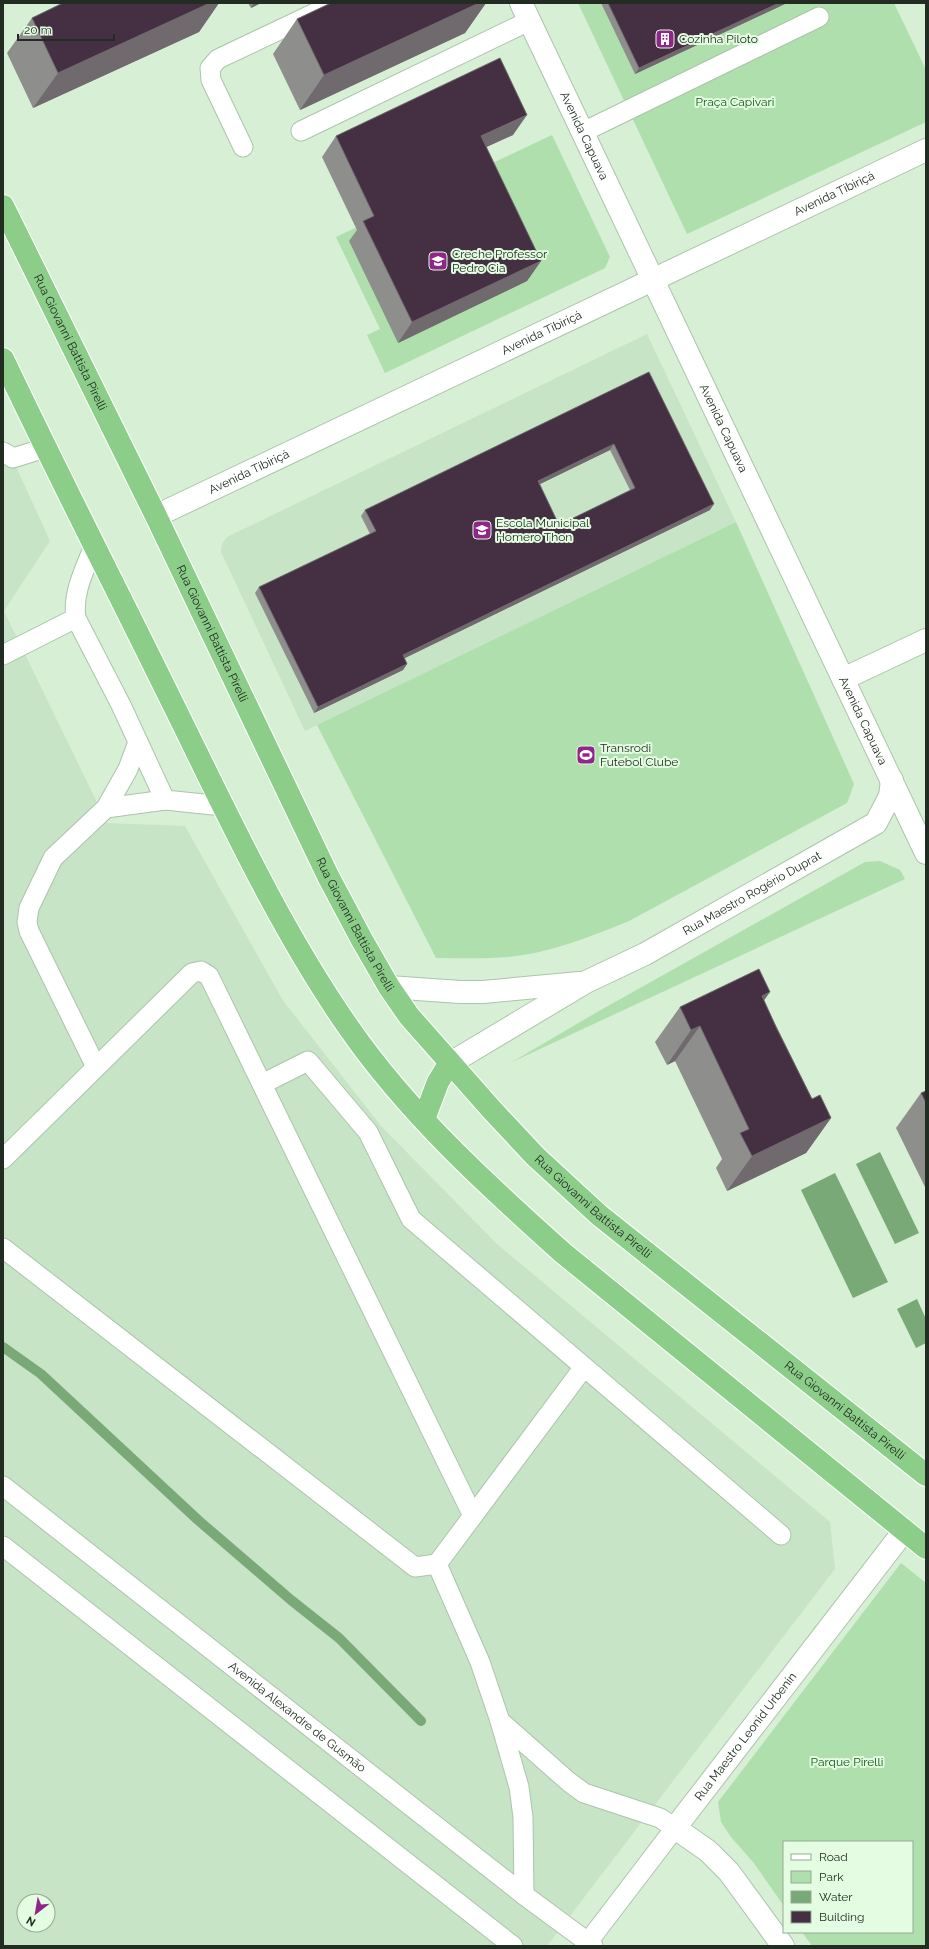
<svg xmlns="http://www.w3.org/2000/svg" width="929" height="1949" viewBox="0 0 929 1949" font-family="Raleway,sans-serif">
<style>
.built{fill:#c7e5c6;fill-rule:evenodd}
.green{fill:#aedfac}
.water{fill:#78a976}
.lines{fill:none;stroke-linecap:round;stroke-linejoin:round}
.stream{stroke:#78a976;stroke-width:10}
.lane-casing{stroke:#acc4ab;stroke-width:21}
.street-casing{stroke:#acc4ab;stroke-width:24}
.secondary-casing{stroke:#acc4ab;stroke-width:24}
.highway-casing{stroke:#fff;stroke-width:24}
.lane{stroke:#fff;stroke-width:19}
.street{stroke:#fff;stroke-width:22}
.secondary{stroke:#fff;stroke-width:22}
.highway{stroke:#8bcd89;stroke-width:22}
.wall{fill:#8e8f8c;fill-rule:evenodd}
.shaded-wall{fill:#70696e}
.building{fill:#452f42;stroke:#70696e;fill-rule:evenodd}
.labels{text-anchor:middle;stroke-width:4;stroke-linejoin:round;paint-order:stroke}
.poi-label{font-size:12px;fill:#222c22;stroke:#e4fde2;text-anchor:start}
.park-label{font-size:12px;fill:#0f5714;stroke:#e4fde2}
.street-label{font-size:12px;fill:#222c22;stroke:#e4fde2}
</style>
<rect width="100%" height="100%" fill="#d6efd5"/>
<path class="built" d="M 647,334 L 736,522 L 305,731 L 221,552 L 222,544 L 227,537 Z
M 3,438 L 50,541 L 4,611 L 107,823 L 185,826 L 282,999 L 381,1126 L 497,1244 L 830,1522 L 835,1569 L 547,1946 L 3,1946 ZM 24,1901 L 48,1901 L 48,1925 L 24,1925 Z"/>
<path class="green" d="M 578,3 L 894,3 L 926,70 L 926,122 L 687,234 Z
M 552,135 L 610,257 L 605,268 L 385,373 L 367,335 L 380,329 L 336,237 Z
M 736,522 L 854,784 L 847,803 L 629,921 C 590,937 550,953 508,957 C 484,959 460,958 436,958 L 317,725 Z
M 880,861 L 900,870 L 905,879 L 512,1062 L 599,1011 L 865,862 Z
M 901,1563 L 926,1583 L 926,1946 L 812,1946 L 802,1932 L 912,1932 L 912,1842 L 784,1842 L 784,1906 L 753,1862 L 731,1837 L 721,1822 L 718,1802 Z"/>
<path class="water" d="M 880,1152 L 919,1233 L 895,1244 L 856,1164 Z
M 835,1173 L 888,1282 L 853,1298 L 801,1190 Z
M 917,1299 L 926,1319 L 926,1343 L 916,1348 L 897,1309 Z"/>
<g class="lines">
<path class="stream" d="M 3,1347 L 41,1374 L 198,1520 L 291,1600 L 339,1638 L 421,1721"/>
<defs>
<g id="lane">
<path d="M 301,131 L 529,21"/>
<path d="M 583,132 L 819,17"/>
<path d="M 243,147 L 211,80 L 210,68 L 218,59 L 336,3"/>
<path d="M 3,452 L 13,458 L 45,448"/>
<path d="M 94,546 C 85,569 72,593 76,618 L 121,705 L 165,800 L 223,806"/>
<path d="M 3,655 L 76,618"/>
<path d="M 106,808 L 165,800"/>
<path d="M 96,1067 L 29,931 L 27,922 L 29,908 L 53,858 L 106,808 L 128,769 L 138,742"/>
<path d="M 262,1084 L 308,1061 L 368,1132 L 411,1219 L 781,1535"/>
<path d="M 3,1159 L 192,973 L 201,971 L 209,976 L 473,1516"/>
<path d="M 3,1248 L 415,1567 L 437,1564"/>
<path d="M 584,1367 L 437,1564 L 480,1662 L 500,1721 L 569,1782 L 584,1793 L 660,1818 L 675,1828 L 588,1942"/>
<path id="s1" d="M 3,1486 L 524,1895 L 593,1946"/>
<path d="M 3,1546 L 513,1946"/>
<path d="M 500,1721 L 519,1787 L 523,1817 L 524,1895"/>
</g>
<g id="street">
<path id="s2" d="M 156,516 L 926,150"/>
<path d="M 843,679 L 926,640"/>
<path id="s3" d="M 783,1946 L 729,1872 L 708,1851 L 675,1828 L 904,1531"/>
</g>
<g id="secondary">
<path id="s4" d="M 521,3 L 926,853"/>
<path d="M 389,987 L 460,992 L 483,992 L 579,983"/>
<path id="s5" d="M 449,1064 L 586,982 L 645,954 L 876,823 L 890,796 L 892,780"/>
</g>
<g id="highway">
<path id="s6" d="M 3,206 L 156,516 L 328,876 L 362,940 L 389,987 L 409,1016 L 492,1110 L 535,1156 L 599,1215 L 926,1475"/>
<path d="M 3,359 C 57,473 115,586 171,700 C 225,809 279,928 349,1028 C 408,1113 486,1184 563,1253 L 926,1548"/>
<path d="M 424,1119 L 438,1082 L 449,1064"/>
</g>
</defs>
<use href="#lane" class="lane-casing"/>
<use href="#street" class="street-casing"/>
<use href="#secondary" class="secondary-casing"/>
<use href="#highway" class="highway-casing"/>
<use href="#lane" class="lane"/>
<use href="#street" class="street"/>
<use href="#secondary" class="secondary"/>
<use href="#highway" class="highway"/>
</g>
<path class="wall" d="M 63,3 L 219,3 L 199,32 L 33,108 L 7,53 L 32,18 Z
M 248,3 L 261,3 L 251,8 Z
M 331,3 L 486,3 L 465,33 L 300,110 L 273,54 L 297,19 Z
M 601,3 L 787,3 L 635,74 Z
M 513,135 L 486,147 L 541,261 L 527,281 L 398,343 L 349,241 L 357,230 L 322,157 L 336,136 Z
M 649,372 L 710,510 L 404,658 L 407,664 L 403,670 L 314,713 L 255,593 L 259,587 L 370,534 L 361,516 L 365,510 ZM 610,450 L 630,490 L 559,525 L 540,484 Z
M 764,1001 L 812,1099 L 831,1118 L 806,1153 L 727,1191 L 716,1168 L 722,1159 L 675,1061 L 667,1065 L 655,1042 L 680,1007 Z
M 926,1091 L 926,1189 L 896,1128 L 921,1093 Z"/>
<path class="shaded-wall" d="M 210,3 L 219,3 L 199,32 L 33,108 L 58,73 Z
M 254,3 L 261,3 L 251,8 Z
M 479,3 L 486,3 L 465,33 L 300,110 L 324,75 Z
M 779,3 L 787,3 L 635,74 L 639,68 Z
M 527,115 L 513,135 L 467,156 L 481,136 Z
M 541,261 L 527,281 L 398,343 L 412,322 Z
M 614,444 L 610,450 L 534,487 L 538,481 Z
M 714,504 L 710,510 L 399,661 L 403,655 Z
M 407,664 L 403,670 L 314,713 L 318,707 Z
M 770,992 L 745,1027 L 762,996 Z
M 700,1026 L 675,1061 L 667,1065 L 691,1030 Z
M 831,1118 L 806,1153 L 727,1191 L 752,1156 Z"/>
<path class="building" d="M 63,3 L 210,3 L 58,73 L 32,18 Z
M 331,3 L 479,3 L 324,75 L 297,19 Z
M 608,3 L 779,3 L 639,68 Z
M 500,58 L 527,115 L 481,136 L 541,261 L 412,322 L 363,221 L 374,216 L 336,136 Z
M 649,372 L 714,504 L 403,655 L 407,664 L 318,707 L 259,587 L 376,531 L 365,510 ZM 614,444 L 635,488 L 559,525 L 538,481 Z
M 759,969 L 770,992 L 762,996 L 776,1027 L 812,1099 L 820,1095 L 831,1118 L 752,1156 L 740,1133 L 749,1129 L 700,1026 L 691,1030 L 680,1007 Z
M 926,1091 L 926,1103 L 921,1093 Z"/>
<defs>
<symbol id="building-square" viewBox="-11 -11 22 22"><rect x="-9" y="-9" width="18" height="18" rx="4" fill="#902689" stroke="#e4fde2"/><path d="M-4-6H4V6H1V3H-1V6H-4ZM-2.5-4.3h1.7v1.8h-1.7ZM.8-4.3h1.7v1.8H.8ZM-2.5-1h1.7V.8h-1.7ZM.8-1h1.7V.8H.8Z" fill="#fff"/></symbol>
<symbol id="school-square" viewBox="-11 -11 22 22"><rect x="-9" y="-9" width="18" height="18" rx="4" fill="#902689" stroke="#e4fde2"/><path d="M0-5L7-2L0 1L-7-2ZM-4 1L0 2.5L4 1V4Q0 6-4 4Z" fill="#fff"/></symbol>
<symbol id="stadium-square" viewBox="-11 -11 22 22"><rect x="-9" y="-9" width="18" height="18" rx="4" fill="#902689" stroke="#e4fde2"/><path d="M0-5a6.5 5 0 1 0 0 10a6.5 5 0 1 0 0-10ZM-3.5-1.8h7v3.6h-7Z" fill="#fff"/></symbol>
</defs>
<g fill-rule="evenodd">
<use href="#building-square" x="654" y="28" width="22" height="22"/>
<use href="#school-square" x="427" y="250" width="22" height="22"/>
<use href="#school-square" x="471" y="519" width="22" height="22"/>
<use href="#stadium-square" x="575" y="744" width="22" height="22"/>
</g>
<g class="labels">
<g class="poi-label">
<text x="679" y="43">Cozinha Piloto</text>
<text x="452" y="258">Creche Professor<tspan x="452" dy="14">Pedro Cia</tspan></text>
<text x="496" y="527">Escola Municipal<tspan x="496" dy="14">Homero Thon</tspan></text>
<text x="600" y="752">Transrodi<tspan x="600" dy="14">Futebol Clube</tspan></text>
</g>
<g class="park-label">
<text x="735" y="106">Praça Capivari</text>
<text x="847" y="1766">Parque Pirelli</text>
</g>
<g class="street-label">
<text dy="4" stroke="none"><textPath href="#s4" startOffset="147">Avenida Capuava</textPath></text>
<text dy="4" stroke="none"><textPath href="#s2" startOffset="751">Avenida Tibiriçá</textPath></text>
<text dy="4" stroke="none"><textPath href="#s2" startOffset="427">Avenida Tibiriçá</textPath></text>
<text dy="4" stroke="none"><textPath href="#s6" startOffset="152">Rua Giovanni Battista Pirelli</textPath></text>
<text dy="4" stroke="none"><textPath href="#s4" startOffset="471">Avenida Capuava</textPath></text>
<text dy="4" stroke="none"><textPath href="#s2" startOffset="103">Avenida Tibiriçá</textPath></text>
<text dy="4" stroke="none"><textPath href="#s6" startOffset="476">Rua Giovanni Battista Pirelli</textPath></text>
<text dy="4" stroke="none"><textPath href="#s4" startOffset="795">Avenida Capuava</textPath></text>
<text dy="4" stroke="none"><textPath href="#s5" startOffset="348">Rua Maestro Rogério Duprat</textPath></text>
<text dy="4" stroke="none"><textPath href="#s6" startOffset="800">Rua Giovanni Battista Pirelli</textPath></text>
<text dy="4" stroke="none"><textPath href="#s6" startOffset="1172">Rua Giovanni Battista Pirelli</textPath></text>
<text dy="4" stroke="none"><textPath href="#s6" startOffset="1496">Rua Giovanni Battista Pirelli</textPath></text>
<text dy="4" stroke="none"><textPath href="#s1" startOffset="374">Avenida Alexandre de Gusmão</textPath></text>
<text dy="4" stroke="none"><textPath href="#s3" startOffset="277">Rua Maestro Leonid Urbenin</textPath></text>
</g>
</g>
<rect width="929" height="1949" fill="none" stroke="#222c22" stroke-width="8"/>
<rect x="783" y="1841" width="130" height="92" fill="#e4fde2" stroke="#96a995"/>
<rect x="791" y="1854" width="20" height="6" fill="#ffffff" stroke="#96a995"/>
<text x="819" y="1861" font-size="12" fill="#222c22">Road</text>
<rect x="791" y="1871" width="20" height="12" fill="#aedfac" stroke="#96a995"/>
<text x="819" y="1881" font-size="12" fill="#222c22">Park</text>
<rect x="791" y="1891" width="20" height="12" fill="#78a976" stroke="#96a995"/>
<text x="819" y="1901" font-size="12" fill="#222c22">Water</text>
<rect x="791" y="1911" width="20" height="12" fill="#452f42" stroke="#96a995"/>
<text x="819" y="1921" font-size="12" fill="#222c22">Building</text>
<g transform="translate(36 1913) rotate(211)"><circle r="19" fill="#e4fde2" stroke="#96a995"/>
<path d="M0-3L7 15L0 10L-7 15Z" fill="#902689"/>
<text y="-6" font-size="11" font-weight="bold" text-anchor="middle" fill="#222c22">N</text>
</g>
<path d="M18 34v6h96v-6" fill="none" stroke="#222c22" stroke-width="2"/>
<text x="24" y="34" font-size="12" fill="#222c22" stroke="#e4fde2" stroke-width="3" paint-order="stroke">20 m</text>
</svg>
